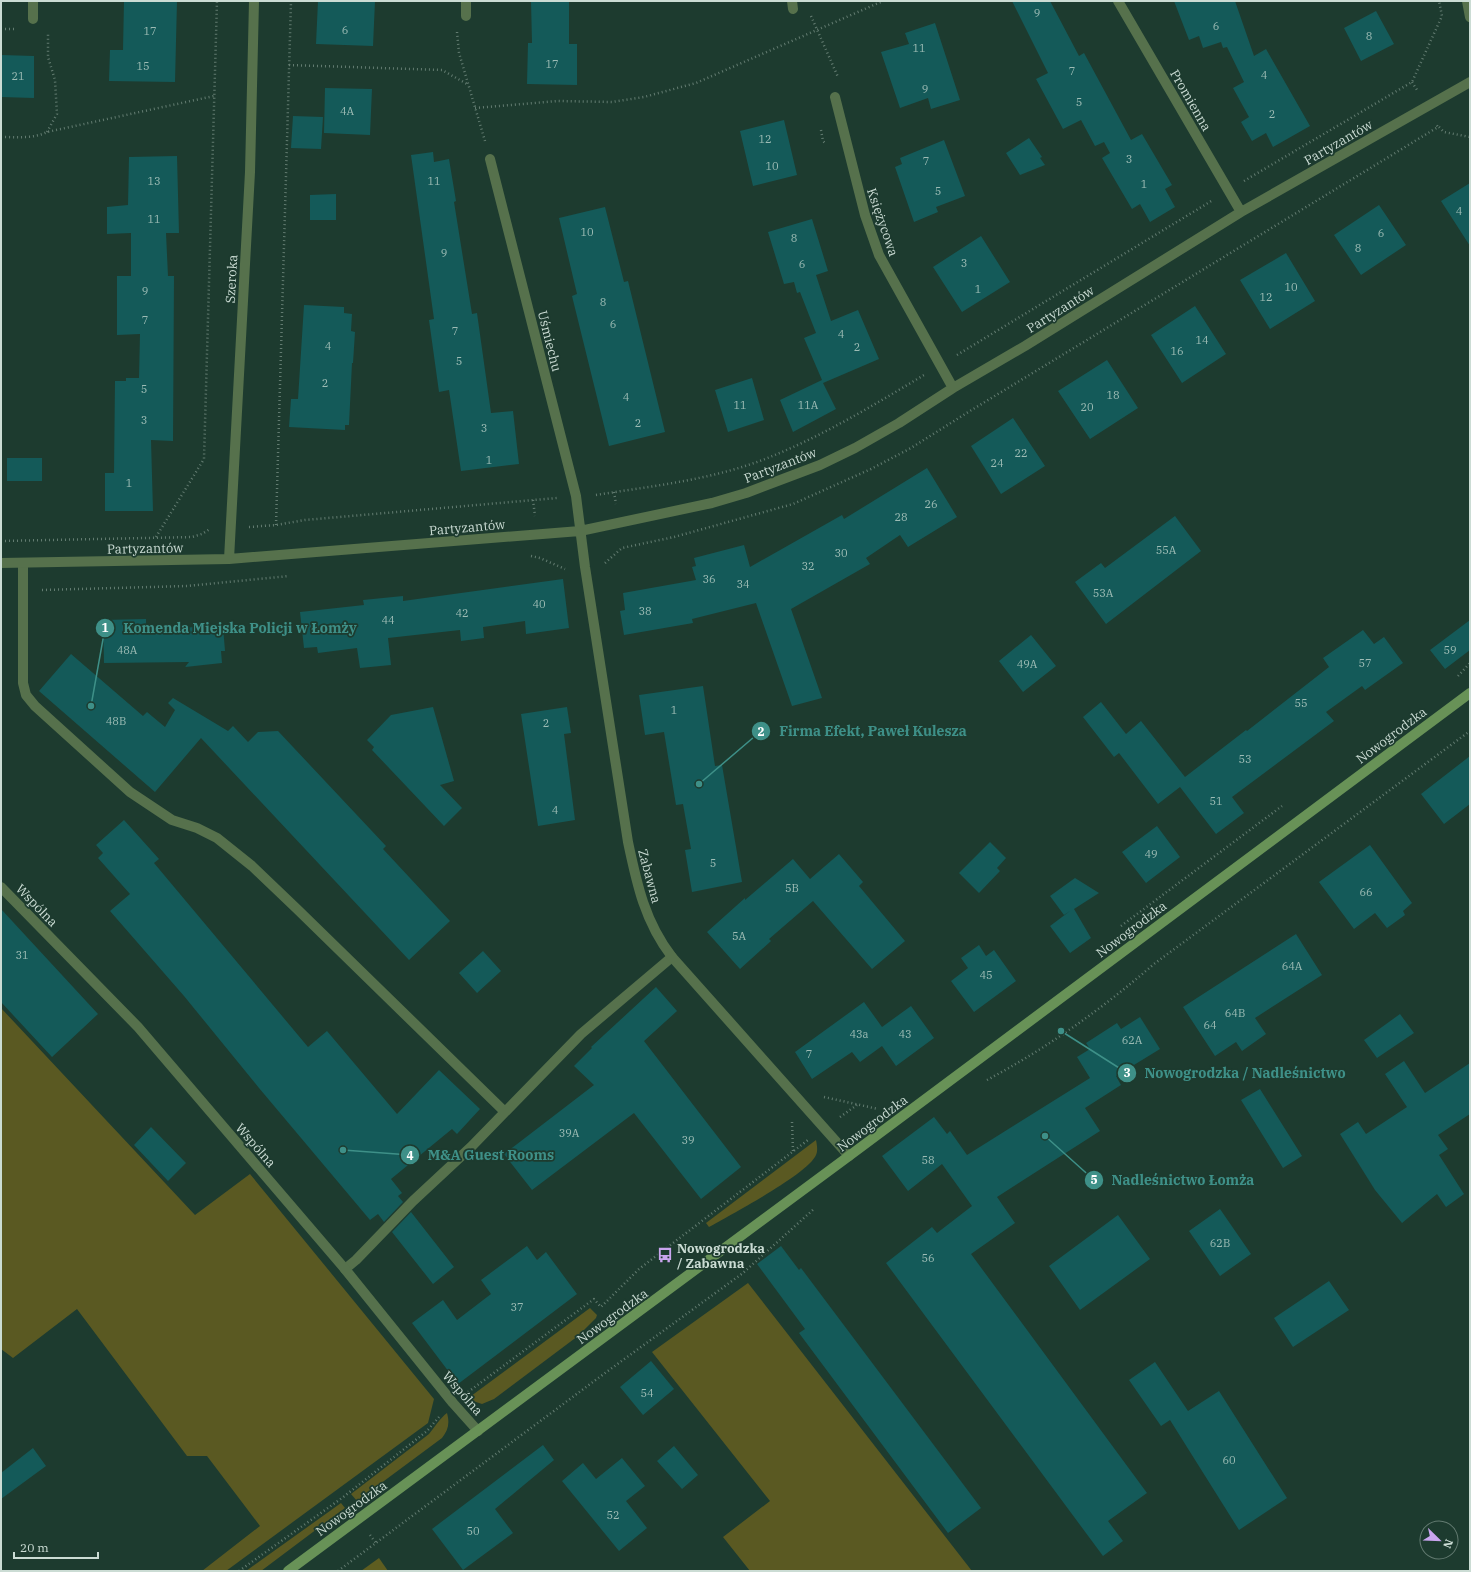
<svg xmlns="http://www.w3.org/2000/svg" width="1471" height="1572" viewBox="0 0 1471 1572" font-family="'IBM Plex Serif',serif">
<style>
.green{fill:#5a5922}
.forest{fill:#5e5d20}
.building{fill:#145a59}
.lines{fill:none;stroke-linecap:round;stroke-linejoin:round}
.path{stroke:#637c71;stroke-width:2.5;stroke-dasharray:1 3;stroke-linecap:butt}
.lane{stroke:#56714c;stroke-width:10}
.street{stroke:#56714c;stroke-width:10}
.secondary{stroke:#689257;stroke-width:10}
.labels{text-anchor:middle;stroke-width:3.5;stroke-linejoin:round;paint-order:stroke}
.number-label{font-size:11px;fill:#9dbcb5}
.street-label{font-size:13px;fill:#cbdcd4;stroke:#1d3b2f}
.poi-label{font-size:13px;font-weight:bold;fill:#cbdcd4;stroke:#1d3b2f;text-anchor:start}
.leader{fill:none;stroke:#3e9088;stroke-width:1.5}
.callout-dot{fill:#3e9088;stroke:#1d3b2f;stroke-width:1.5}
.mark-label{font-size:12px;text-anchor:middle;font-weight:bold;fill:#fff}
.callout-label{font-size:14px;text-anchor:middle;font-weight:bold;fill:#3e9088;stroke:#1d3b2f;stroke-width:3.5;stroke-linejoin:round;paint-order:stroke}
</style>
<rect width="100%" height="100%" fill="#1d3b2f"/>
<path class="green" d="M 1,1008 L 195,1215 L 250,1174 L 434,1399 L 428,1423 L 226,1571 L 202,1571 L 260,1526 L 207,1456 L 187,1456 L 77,1309 L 13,1358 L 1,1349 Z
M 816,1140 C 817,1145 818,1151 816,1155 C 808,1174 730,1215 709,1227 L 706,1223 Z
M 748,1283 L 972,1571 L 750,1571 L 723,1537 L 770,1501 L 652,1352 Z
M 590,1308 L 597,1315 L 596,1318 L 578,1336 L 494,1399 L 482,1404 L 467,1399 Z
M 447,1413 C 450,1424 448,1430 442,1438 L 357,1501 L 351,1494 L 429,1434 C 434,1428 441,1417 447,1413 Z
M 341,1503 L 345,1508 L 261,1571 L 246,1571 Z"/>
<path class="forest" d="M 379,1558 L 388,1571 L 361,1571 Z"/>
<path class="building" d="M 124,1 L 177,1 L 175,82 L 109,81 L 110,50 L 123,50 Z
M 318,1 L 375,1 L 373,46 L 316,44 Z
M 531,1 L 569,1 L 569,44 L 577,44 L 577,85 L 527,84 L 528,43 L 532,43 Z
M 1012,1 L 1050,1 L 1079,56 L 1084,53 L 1131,140 L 1142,134 L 1172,185 L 1165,189 L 1175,207 L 1150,222 L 1140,204 L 1132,209 L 1102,158 L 1110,153 L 1104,142 L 1095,146 L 1081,120 L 1063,129 L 1036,79 L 1048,73 Z
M 1174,1 L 1235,1 L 1254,56 L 1266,49 L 1310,126 L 1273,147 L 1266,133 L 1252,141 L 1241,122 L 1249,117 L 1233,88 L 1244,82 L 1227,47 L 1223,48 L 1221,42 L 1203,48 L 1199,36 L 1189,40 Z
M 1376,11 L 1394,44 L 1361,61 L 1344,28 Z
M 935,23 L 960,100 L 931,109 L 928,98 L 900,108 L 881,52 L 909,44 L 905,33 Z
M 1,55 L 34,56 L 34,98 L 1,97 Z
M 325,88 L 372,89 L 370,135 L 324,133 Z
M 293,116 L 323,117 L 321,149 L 291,148 Z
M 784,120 L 797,175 L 753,186 L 740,131 Z
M 1029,138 L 1042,157 L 1040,158 L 1045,165 L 1020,175 L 1006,153 Z
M 944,140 L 965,196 L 936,207 L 938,212 L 914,222 L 895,167 L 902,164 L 900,158 Z
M 433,152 L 434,162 L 449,159 L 456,201 L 454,202 L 472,314 L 477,313 L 491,413 L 513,411 L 519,464 L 461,471 L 449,390 L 439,392 L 429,320 L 434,319 L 411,155 Z
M 177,156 L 179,233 L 166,233 L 168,276 L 174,276 L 173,441 L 151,440 L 153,511 L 105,511 L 105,473 L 114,473 L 115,381 L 126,381 L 126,378 L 139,378 L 140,334 L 117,335 L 117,276 L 131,276 L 131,233 L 107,234 L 107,207 L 128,205 L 129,157 Z
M 1470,183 L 1470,246 L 1441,201 Z
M 336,194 L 336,220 L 310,220 L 310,195 Z
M 1379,205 L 1406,245 L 1361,275 L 1334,235 Z
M 605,207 L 624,282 L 628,281 L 665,432 L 609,446 L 572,296 L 577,294 L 559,218 Z
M 812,219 L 828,271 L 816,275 L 831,321 L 858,310 L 879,359 L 823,383 L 836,409 L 793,432 L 780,400 L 822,380 L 804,338 L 816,333 L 800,292 L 797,293 L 794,282 L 784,284 L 768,232 Z
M 981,236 L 1010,282 L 962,312 L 933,267 Z
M 1286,253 L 1315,301 L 1270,329 L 1240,280 Z
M 304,305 L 344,307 L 344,313 L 352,314 L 351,331 L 355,332 L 353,363 L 352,363 L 349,425 L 345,425 L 345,430 L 289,427 L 291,399 L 298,399 Z
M 1195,306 L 1226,354 L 1182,383 L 1151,335 Z
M 1107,360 L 1138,408 L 1090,439 L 1058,391 Z
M 752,378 L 764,420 L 728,432 L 715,390 Z
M 1013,418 L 1045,466 L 1001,494 L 971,446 Z
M 7,458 L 42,458 L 42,481 L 7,481 Z
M 927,468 L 957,517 L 908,547 L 900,535 L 866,558 L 870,564 L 791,609 L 822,698 L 792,706 L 756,603 L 692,619 L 693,623 L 624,635 L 620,611 L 625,610 L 623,593 L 696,580 L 692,567 L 696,566 L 694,558 L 744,545 L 750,567 L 842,515 L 844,519 Z
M 1175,516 L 1201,551 L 1106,624 L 1075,582 L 1101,563 L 1105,568 Z
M 563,579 L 569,628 L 526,634 L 525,621 L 483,627 L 484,638 L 461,641 L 460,630 L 388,638 L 391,665 L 360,668 L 357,648 L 318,653 L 317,647 L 304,648 L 300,612 L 364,605 L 363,600 L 403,596 L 403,601 Z
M 146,619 L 146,633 L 217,624 L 218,627 L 223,626 L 225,651 L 221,651 L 222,663 L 185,667 L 189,662 L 104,663 L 103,620 Z
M 1470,620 L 1470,650 L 1445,669 L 1430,650 Z
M 1363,630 L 1374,644 L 1384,637 L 1403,663 L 1365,690 L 1362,686 L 1326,712 L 1334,721 L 1232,797 L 1244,813 L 1216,834 L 1180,787 L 1158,804 L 1119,753 L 1114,757 L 1083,717 L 1101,702 L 1126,734 L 1141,721 L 1185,777 L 1246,730 L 1247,731 L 1329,667 L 1323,658 Z
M 1031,635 L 1056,666 L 1023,692 L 999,661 Z
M 71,654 L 143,716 L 147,712 L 165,727 L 175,710 L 168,703 L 173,698 L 228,731 L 233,726 L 248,742 L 258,732 L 278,731 L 386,846 L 383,849 L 450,921 L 409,960 L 201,738 L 155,792 L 39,691 Z
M 703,686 L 715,766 L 722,765 L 742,882 L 692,892 L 685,850 L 691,849 L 683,804 L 676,805 L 664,732 L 645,735 L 639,695 Z
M 433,707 L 454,781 L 440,785 L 462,808 L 444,826 L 372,750 L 374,747 L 367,740 L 391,715 Z
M 567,707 L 571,733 L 564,734 L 575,820 L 538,826 L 521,714 Z
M 1470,756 L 1470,804 L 1444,824 L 1421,794 Z
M 124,820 L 159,859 L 154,863 L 308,1047 L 327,1031 L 397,1114 L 439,1070 L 480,1109 L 457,1134 L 452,1129 L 391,1179 L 402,1193 L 398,1196 L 403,1202 L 384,1222 L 378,1214 L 370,1220 L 259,1088 L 184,996 L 110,911 L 130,894 L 98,858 L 103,853 L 96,845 Z
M 1157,826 L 1180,857 L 1146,883 L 1122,852 Z
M 990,842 L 1006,858 L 997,868 L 1000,871 L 979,893 L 959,873 Z
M 1370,845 L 1412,903 L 1403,911 L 1405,915 L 1387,928 L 1375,913 L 1354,929 L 1319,882 Z
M 839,854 L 863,882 L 859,886 L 905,941 L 872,969 L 813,901 L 769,939 L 771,941 L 740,969 L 707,932 L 745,898 L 745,900 L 793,859 L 810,879 Z
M 1075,878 L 1099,893 L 1074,909 L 1091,938 L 1070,953 L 1050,926 L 1070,911 L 1064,915 L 1050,896 Z
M 1,909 L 98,1014 L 52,1057 L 1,1002 Z
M 1296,934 L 1322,975 L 1255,1018 L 1266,1034 L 1242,1051 L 1236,1042 L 1215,1056 L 1183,1007 Z
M 979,945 L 986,956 L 994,950 L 1016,981 L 974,1012 L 951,981 L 968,968 L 961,958 Z
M 483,951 L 501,971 L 477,993 L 459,973 Z
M 656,987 L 677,1011 L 644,1041 L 741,1167 L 701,1199 L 634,1113 L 532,1190 L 504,1154 L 594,1085 L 574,1066 L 592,1048 L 591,1047 Z
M 864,1002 L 882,1027 L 911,1006 L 934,1038 L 896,1066 L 882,1046 L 860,1062 L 852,1052 L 812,1079 L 795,1052 Z
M 1400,1014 L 1414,1033 L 1377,1058 L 1364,1040 Z
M 1140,1017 L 1160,1049 L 1116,1076 L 1121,1085 L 1085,1108 L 1100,1131 L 997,1197 L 1015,1223 L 971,1254 L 1147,1493 L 1108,1521 L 1123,1541 L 1103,1556 L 886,1263 L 932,1227 L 937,1233 L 972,1206 L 942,1164 L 908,1191 L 882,1156 L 934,1117 L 947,1134 L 950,1131 L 967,1155 L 1090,1078 L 1077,1057 L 1090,1049 L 1086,1043 L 1117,1023 L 1121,1029 Z
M 1404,1061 L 1425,1093 L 1470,1063 L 1470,1114 L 1438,1135 L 1448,1149 L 1439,1155 L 1464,1194 L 1446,1207 L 1437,1194 L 1402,1223 L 1375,1190 L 1340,1134 L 1358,1122 L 1366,1134 L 1407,1107 L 1385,1074 Z
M 1260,1089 L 1302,1156 L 1283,1168 L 1241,1100 Z
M 151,1127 L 186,1163 L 168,1181 L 134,1145 Z
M 1220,1209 L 1251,1254 L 1220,1276 L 1189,1231 Z
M 411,1212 L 454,1267 L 433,1284 L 392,1232 Z
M 1118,1215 L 1150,1259 L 1080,1310 L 1049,1266 Z
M 527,1246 L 537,1260 L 546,1252 L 577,1294 L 458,1384 L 412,1323 L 443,1300 L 457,1320 L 491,1294 L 481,1280 Z
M 781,1246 L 799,1270 L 801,1268 L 981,1508 L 948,1533 L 799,1333 L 805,1329 L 757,1264 Z
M 1329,1281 L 1349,1310 L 1293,1347 L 1274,1318 Z
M 651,1361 L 674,1389 L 643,1415 L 620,1387 Z
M 1155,1362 L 1188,1411 L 1219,1391 L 1287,1498 L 1239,1530 L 1170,1420 L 1161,1426 L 1129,1380 Z
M 543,1445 L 554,1460 L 495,1509 L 513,1533 L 463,1570 L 432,1529 Z
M 674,1446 L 698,1475 L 682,1489 L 657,1461 Z
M 33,1448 L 46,1466 L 1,1499 L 1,1473 Z
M 622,1458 L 645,1486 L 626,1501 L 647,1528 L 619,1551 L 562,1481 L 583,1463 L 596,1479 Z"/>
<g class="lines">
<path class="path" d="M 811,16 L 838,77
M 1,29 L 16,29
M 457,32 L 459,53 L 485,141
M 289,65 L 442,70 L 467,84
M 1412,82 L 1417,90
M 475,108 L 558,101 L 612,102 L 644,97 L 696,83 L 883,1
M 1439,127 L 1444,132 L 1470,137
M 821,130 L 823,141 L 826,144
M 47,132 L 57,114 L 55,80 L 48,57 L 48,32
M 1,137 C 17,137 33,139 47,132 L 214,96
M 1244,181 L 1412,82 L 1442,16 L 1439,1
M 957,355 L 1213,200
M 614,492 L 616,504
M 596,495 C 652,486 711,480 765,459 C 821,437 872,406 924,375
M 533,500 L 535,516
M 276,525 L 291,1
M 249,527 L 276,525 L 305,520 L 557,498
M 156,537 L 204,459 L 217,1
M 1,541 L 192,537 L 202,534 L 210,529
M 531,556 L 540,558 L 565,569
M 605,563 L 622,548 L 674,537 L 793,504 L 871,469 L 911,448 L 970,411 L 1438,127 L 1436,124
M 42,590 L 187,586 L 289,576
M 1458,676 L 1470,663
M 1121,926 L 1282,806
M 987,1080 C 1047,1048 1102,1009 1154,964 L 1470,731
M 824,1097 L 878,1109
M 840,1117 L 857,1105
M 792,1122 L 793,1151
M 468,1392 L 594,1299 L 601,1307 L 639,1269 L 808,1140
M 370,1535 L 376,1543
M 239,1571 L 342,1498 L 427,1431 L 439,1417
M 338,1571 L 601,1376 L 743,1273 L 815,1208"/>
<path class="lane" d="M 23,563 L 23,683 L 26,695 L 35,706 L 130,792 L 172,820 L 197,828 L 217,838 L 252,866 L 297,909 L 505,1112
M 345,1269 L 356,1260 L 413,1201 L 471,1147 L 581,1034 L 672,957"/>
<path class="street" d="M 33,1 L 33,19
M 792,1 L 793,9
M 1118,1 L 1241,212
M 1467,1 L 1470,17
M 466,16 L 466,1
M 835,97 L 865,215 L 879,255 L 953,388
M 490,159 L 576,496 L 585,567 L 628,842 C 637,885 645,922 672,957 L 849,1156
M 229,559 L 250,172 L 254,1
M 1,563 L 229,559 L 580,531 L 712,503 L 746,493 L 820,465 L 855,448 L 899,423 L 953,388 L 1025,346 L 1241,212 L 1470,82
M 1,887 L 138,1027 L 345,1269 L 453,1403 L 478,1431"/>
<path class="secondary" d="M 288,1571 L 849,1156 L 1470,693"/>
</g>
<defs>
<symbol id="bus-bare" viewBox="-9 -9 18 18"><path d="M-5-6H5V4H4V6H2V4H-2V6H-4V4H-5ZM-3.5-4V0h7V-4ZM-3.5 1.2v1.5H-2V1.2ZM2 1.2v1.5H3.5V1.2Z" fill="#c9a5ee" stroke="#1d3b2f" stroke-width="2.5" paint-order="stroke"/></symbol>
</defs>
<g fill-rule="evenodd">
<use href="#bus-bare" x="654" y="1244" width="22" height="22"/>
</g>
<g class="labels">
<g class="number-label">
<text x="1037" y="17">9</text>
<text x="1216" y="30">6</text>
<text x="345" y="34">6</text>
<text x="150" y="35">17</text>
<text x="1369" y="40">8</text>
<text x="919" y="52">11</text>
<text x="552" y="68">17</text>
<text x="143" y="70">15</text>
<text x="1072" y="75">7</text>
<text x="1264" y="79">4</text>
<text x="18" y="80">21</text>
<text x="925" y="93">9</text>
<text x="1079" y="106">5</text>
<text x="347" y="115">4A</text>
<text x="1272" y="118">2</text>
<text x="765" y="143">12</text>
<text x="1129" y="163">3</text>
<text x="926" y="165">7</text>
<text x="772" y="170">10</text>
<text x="154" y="185">13</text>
<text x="434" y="185">11</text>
<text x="1144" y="188">1</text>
<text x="938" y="195">5</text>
<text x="1459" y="215">4</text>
<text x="154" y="223">11</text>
<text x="587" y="236">10</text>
<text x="1381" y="237">6</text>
<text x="794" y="242">8</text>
<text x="1358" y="252">8</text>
<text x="444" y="257">9</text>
<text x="964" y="267">3</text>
<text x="802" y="268">6</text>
<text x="1291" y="291">10</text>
<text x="978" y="293">1</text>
<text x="145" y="295">9</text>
<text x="1266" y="301">12</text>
<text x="603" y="306">8</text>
<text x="145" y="324">7</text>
<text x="613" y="328">6</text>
<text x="455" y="335">7</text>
<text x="841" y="338">4</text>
<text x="1202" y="344">14</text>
<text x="328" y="350">4</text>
<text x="857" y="351">2</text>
<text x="1177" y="355">16</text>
<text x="459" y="365">5</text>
<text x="325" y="387">2</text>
<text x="144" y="393">5</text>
<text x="1113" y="399">18</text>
<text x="626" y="401">4</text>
<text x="740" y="409">11</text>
<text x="808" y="409">11A</text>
<text x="1087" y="411">20</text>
<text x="144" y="424">3</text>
<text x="638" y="427">2</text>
<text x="484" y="432">3</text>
<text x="1021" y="457">22</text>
<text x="489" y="464">1</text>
<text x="997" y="467">24</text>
<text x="129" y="487">1</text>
<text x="931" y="508">26</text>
<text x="901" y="521">28</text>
<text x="1166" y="554">55A</text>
<text x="841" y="557">30</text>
<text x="808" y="570">32</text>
<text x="709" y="583">36</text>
<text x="743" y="588">34</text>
<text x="1103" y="597">53A</text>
<text x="539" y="608">40</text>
<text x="645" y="615">38</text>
<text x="462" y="617">42</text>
<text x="388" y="624">44</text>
<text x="127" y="654">48A</text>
<text x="1450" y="654">59</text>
<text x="1365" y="667">57</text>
<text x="1027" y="668">49A</text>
<text x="1301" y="707">55</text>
<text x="674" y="714">1</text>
<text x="116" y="725">48B</text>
<text x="546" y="727">2</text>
<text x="1245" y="763">53</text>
<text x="1216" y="805">51</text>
<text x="555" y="814">4</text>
<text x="1151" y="858">49</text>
<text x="713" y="867">5</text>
<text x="792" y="892">5B</text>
<text x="1366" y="896">66</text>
<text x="739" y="940">5A</text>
<text x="22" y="959">31</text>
<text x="1292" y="970">64A</text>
<text x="986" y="979">45</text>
<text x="1235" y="1017">64B</text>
<text x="1210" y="1029">64</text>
<text x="859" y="1038">43a</text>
<text x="905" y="1038">43</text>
<text x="1132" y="1044">62A</text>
<text x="809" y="1058">7</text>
<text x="569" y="1137">39A</text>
<text x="688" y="1144">39</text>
<text x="928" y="1164">58</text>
<text x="1220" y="1247">62B</text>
<text x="928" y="1262">56</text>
<text x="517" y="1311">37</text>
<text x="647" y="1397">54</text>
<text x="1229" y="1464">60</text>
<text x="613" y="1519">52</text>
<text x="473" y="1535">50</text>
</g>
<g class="street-label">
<text transform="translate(1191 100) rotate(60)" y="5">Promienna</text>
<text transform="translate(1338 142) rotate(-30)" y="5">Partyzantów</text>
<text transform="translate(883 222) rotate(71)" y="5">Księżycowa</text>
<text transform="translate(231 279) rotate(-87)" y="5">Szeroka</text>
<text transform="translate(1060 309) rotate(-32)" y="5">Partyzantów</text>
<text transform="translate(550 341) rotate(76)" y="5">Uśmiechu</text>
<text transform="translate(780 465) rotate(-21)" y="5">Partyzantów</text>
<text transform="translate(467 527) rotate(-5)" y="5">Partyzantów</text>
<text transform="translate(145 548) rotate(-1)" y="5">Partyzantów</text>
<text transform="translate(1391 735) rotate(-37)" y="5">Nowogrodzka</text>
<text transform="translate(650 876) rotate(75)" y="5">Zabawna</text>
<text transform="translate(37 905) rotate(46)" y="5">Wspólna</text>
<text transform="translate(1131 929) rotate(-37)" y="5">Nowogrodzka</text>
<text transform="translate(872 1123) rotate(-37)" y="5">Nowogrodzka</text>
<text transform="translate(256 1145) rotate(49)" y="5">Wspólna</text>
<text transform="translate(612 1316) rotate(-36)" y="5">Nowogrodzka</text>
<text transform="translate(463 1393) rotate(49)" y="5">Wspólna</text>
<text transform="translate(351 1508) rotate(-36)" y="5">Nowogrodzka</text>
</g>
<g class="poi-label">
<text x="677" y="1253">Nowogrodzka<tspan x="677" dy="15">/ Zabawna</tspan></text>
</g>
</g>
<path class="leader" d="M91 706L105 628M699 784L761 731M1061 1031L1127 1073M343 1150L410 1155M1045 1136L1094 1180"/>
<g class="callout-dot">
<circle cx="91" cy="706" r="4"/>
<circle cx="699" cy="784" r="4"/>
<circle cx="1061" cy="1031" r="4"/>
<circle cx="343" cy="1150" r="4"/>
<circle cx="1045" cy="1136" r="4"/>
<circle cx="105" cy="628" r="10"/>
<circle cx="761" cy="731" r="10"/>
<circle cx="1127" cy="1073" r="10"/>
<circle cx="410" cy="1155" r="10"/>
<circle cx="1094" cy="1180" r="10"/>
</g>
<g class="mark-label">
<text x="105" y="632">1</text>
<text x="761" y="736">2</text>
<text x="1127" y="1077">3</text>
<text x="410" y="1160">4</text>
<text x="1094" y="1184">5</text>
</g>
<g class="callout-label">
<text x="240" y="633">Komenda Miejska Policji w Łomży</text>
<text x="873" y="736">Firma Efekt, Paweł Kulesza</text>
<text x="1245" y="1078">Nowogrodzka / Nadleśnictwo</text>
<text x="491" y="1160">M&amp;A Guest Rooms</text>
<text x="1183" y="1185">Nadleśnictwo Łomża</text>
</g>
<rect width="1471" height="1572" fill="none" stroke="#cbdcd4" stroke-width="4"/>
<g transform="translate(1439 1540) rotate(113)"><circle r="19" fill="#1d3b2f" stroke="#637b71"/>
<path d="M0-3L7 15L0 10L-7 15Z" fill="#c9a5ee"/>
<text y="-6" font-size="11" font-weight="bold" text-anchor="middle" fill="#cbdcd4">N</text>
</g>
<path d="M14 1552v6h84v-6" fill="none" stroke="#cbdcd4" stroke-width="2"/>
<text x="20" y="1552" font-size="12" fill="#cbdcd4" stroke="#1d3b2f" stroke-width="3" paint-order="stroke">20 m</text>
</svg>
